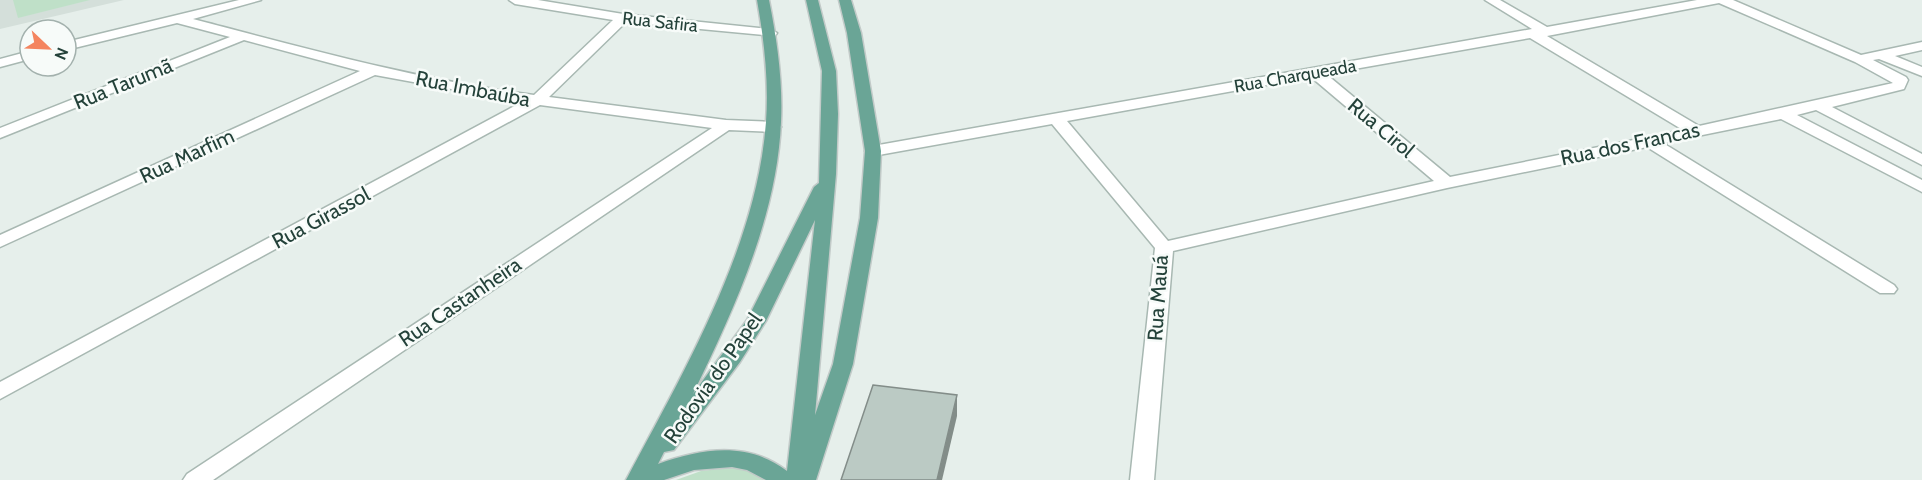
<svg xmlns="http://www.w3.org/2000/svg" width="1922" height="480" viewBox="0 0 1922 480" font-family="Cabin,sans-serif">
<style>
.built{fill:#d4dfda}
.green{fill:#bfe0c8}
.lines{fill:none;stroke-linecap:round;stroke-linejoin:round}
.minor-casing{stroke:#a8b8b2;stroke-width:3}
.major-casing{stroke:#c2cac8;stroke-width:3}
.minor{fill:#fff;fill-rule:evenodd}
.major{fill:#6aa596;fill-rule:evenodd}
.shaded-wall{fill:#838d89}
.building{fill:#bbcac4;stroke:#838d89;stroke-width:1.5}
.labels{text-anchor:middle;stroke-width:5;stroke-linejoin:round;paint-order:stroke}
.far-street-label{font-size:18px;fill:#24423a;stroke:#f7fbf9}
.street-label{font-size:21px;fill:#24423a;stroke:#f7fbf9}
</style>
<rect width="100%" height="100%" fill="#e6efeb"/>
<path class="built" d="M 0,0 L 124,0 L 0,29 Z"/>
<path class="green" d="M 13,0 L 90,0 L 18,18 Z
M 738,467 L 771,480 L 676,480 L 701,471 Z"/>
<g class="lines">
<defs>
<path id="minor" d="M 239,0 L 261,0 L 193,19 C 305,48 418,80 534,95 L 613,20 L 515,4 L 509,0 L 538,0 L 623,14 L 770,29 L 777,33 L 775,36 L 626,22 L 549,97 L 726,120 L 773,122 L 781,127 L 773,132 L 729,130 L 213,480 L 183,480 L 187,474 L 712,128 L 540,105 L 0,399 L 0,382 L 522,102 L 375,75 L 0,247 L 0,235 L 360,71 L 244,40 L 0,138 L 0,128 L 230,37 L 177,23 L 66,50 L 66,42 Z
M 1485,0 L 1500,0 L 1547,27 L 1697,0 L 1733,0 L 1861,55 L 1922,42 L 1922,50 L 1895,56 L 1922,67 L 1922,76 L 1879,59 L 1873,60 L 1906,77 L 1908,80 L 1904,89 L 1832,107 L 1922,154 L 1922,165 L 1816,110 L 1797,115 L 1922,180 L 1922,192 L 1781,119 L 1663,143 L 1894,285 L 1897,289 L 1894,293 L 1880,293 L 1647,147 L 1447,188 L 1173,251 L 1154,480 L 1130,480 L 1155,248 L 1052,124 L 873,156 L 865,151 L 873,146 L 1532,29 ZM 1719,3 L 1855,62 L 1893,83 L 1699,126 L 1547,36 ZM 1530,38 L 1683,130 L 1450,177 L 1326,74 ZM 1311,77 L 1434,181 L 1168,241 L 1067,121 Z
M 30,51 L 30,59 L 0,67 L 0,59 Z"/>
<path id="major" d="M 757,0 L 769,0 C 777,40 783,81 781,122 C 777,217 734,309 693,394 L 747,320 L 814,187 L 819,183 L 822,71 L 806,0 L 818,0 L 836,71 L 838,114 L 836,174 L 815,415 L 833,364 L 860,218 L 865,151 L 847,33 L 839,0 L 851,0 L 861,33 L 881,151 L 878,218 L 853,364 L 816,480 L 766,480 L 747,470 L 732,467 L 694,470 L 664,480 L 626,480 C 684,371 757,247 766,122 C 769,81 764,40 757,0 ZM 815,220 L 787,471 C 748,441 702,448 658,464 L 664,452 L 674,450 L 740,362 L 766,321 Z"/>
</defs>
<use href="#minor" class="minor-casing"/>
<use href="#major" class="major-casing"/>
<use href="#minor" class="minor"/>
<use href="#major" class="major"/>
</g>
<path class="shaded-wall" d="M 957,395 L 957,416 L 942,480 L 937,480 Z"/>
<path class="building" d="M 873,385 L 957,395 L 937,480 L 841,480 Z"/>
<g class="labels">
<g class="far-street-label">
<text transform="translate(660 22) rotate(6)" y="6">Rua Safira</text>
<text transform="translate(1295 76) rotate(-10)" y="6">Rua Charqueada</text>
</g>
<g class="street-label">
<text transform="translate(123 84) rotate(-22)" y="7">Rua Tarumã</text>
<text transform="translate(473 89) rotate(11)" y="7">Rua Imbaúba</text>
<text transform="translate(1381 128) rotate(40)" y="7">Rua Cirol</text>
<text transform="translate(1630 144) rotate(-12)" y="7">Rua dos Francas</text>
<text transform="translate(187 156) rotate(-25)" y="7">Rua Marfim</text>
<text transform="translate(321 218) rotate(-28)" y="7">Rua Girassol</text>
<text transform="translate(1158 298) rotate(-86)" y="7">Rua Mauá</text>
<text transform="translate(460 302) rotate(-34)" y="7">Rua Castanheira</text>
<text transform="translate(713 378) rotate(-55)" y="7">Rodovia do Papel</text>
</g>
</g>
<g transform="translate(48 48) rotate(113)"><circle r="28" fill="#f7fbf9" stroke="#a3b1ad" stroke-width="1.5"/>
<path d="M0-4.5L10 22L0 15L-10 22Z" fill="#f4845f"/>
<text y="-9" font-size="16" font-weight="bold" text-anchor="middle" fill="#24423a">N</text>
</g>
</svg>
